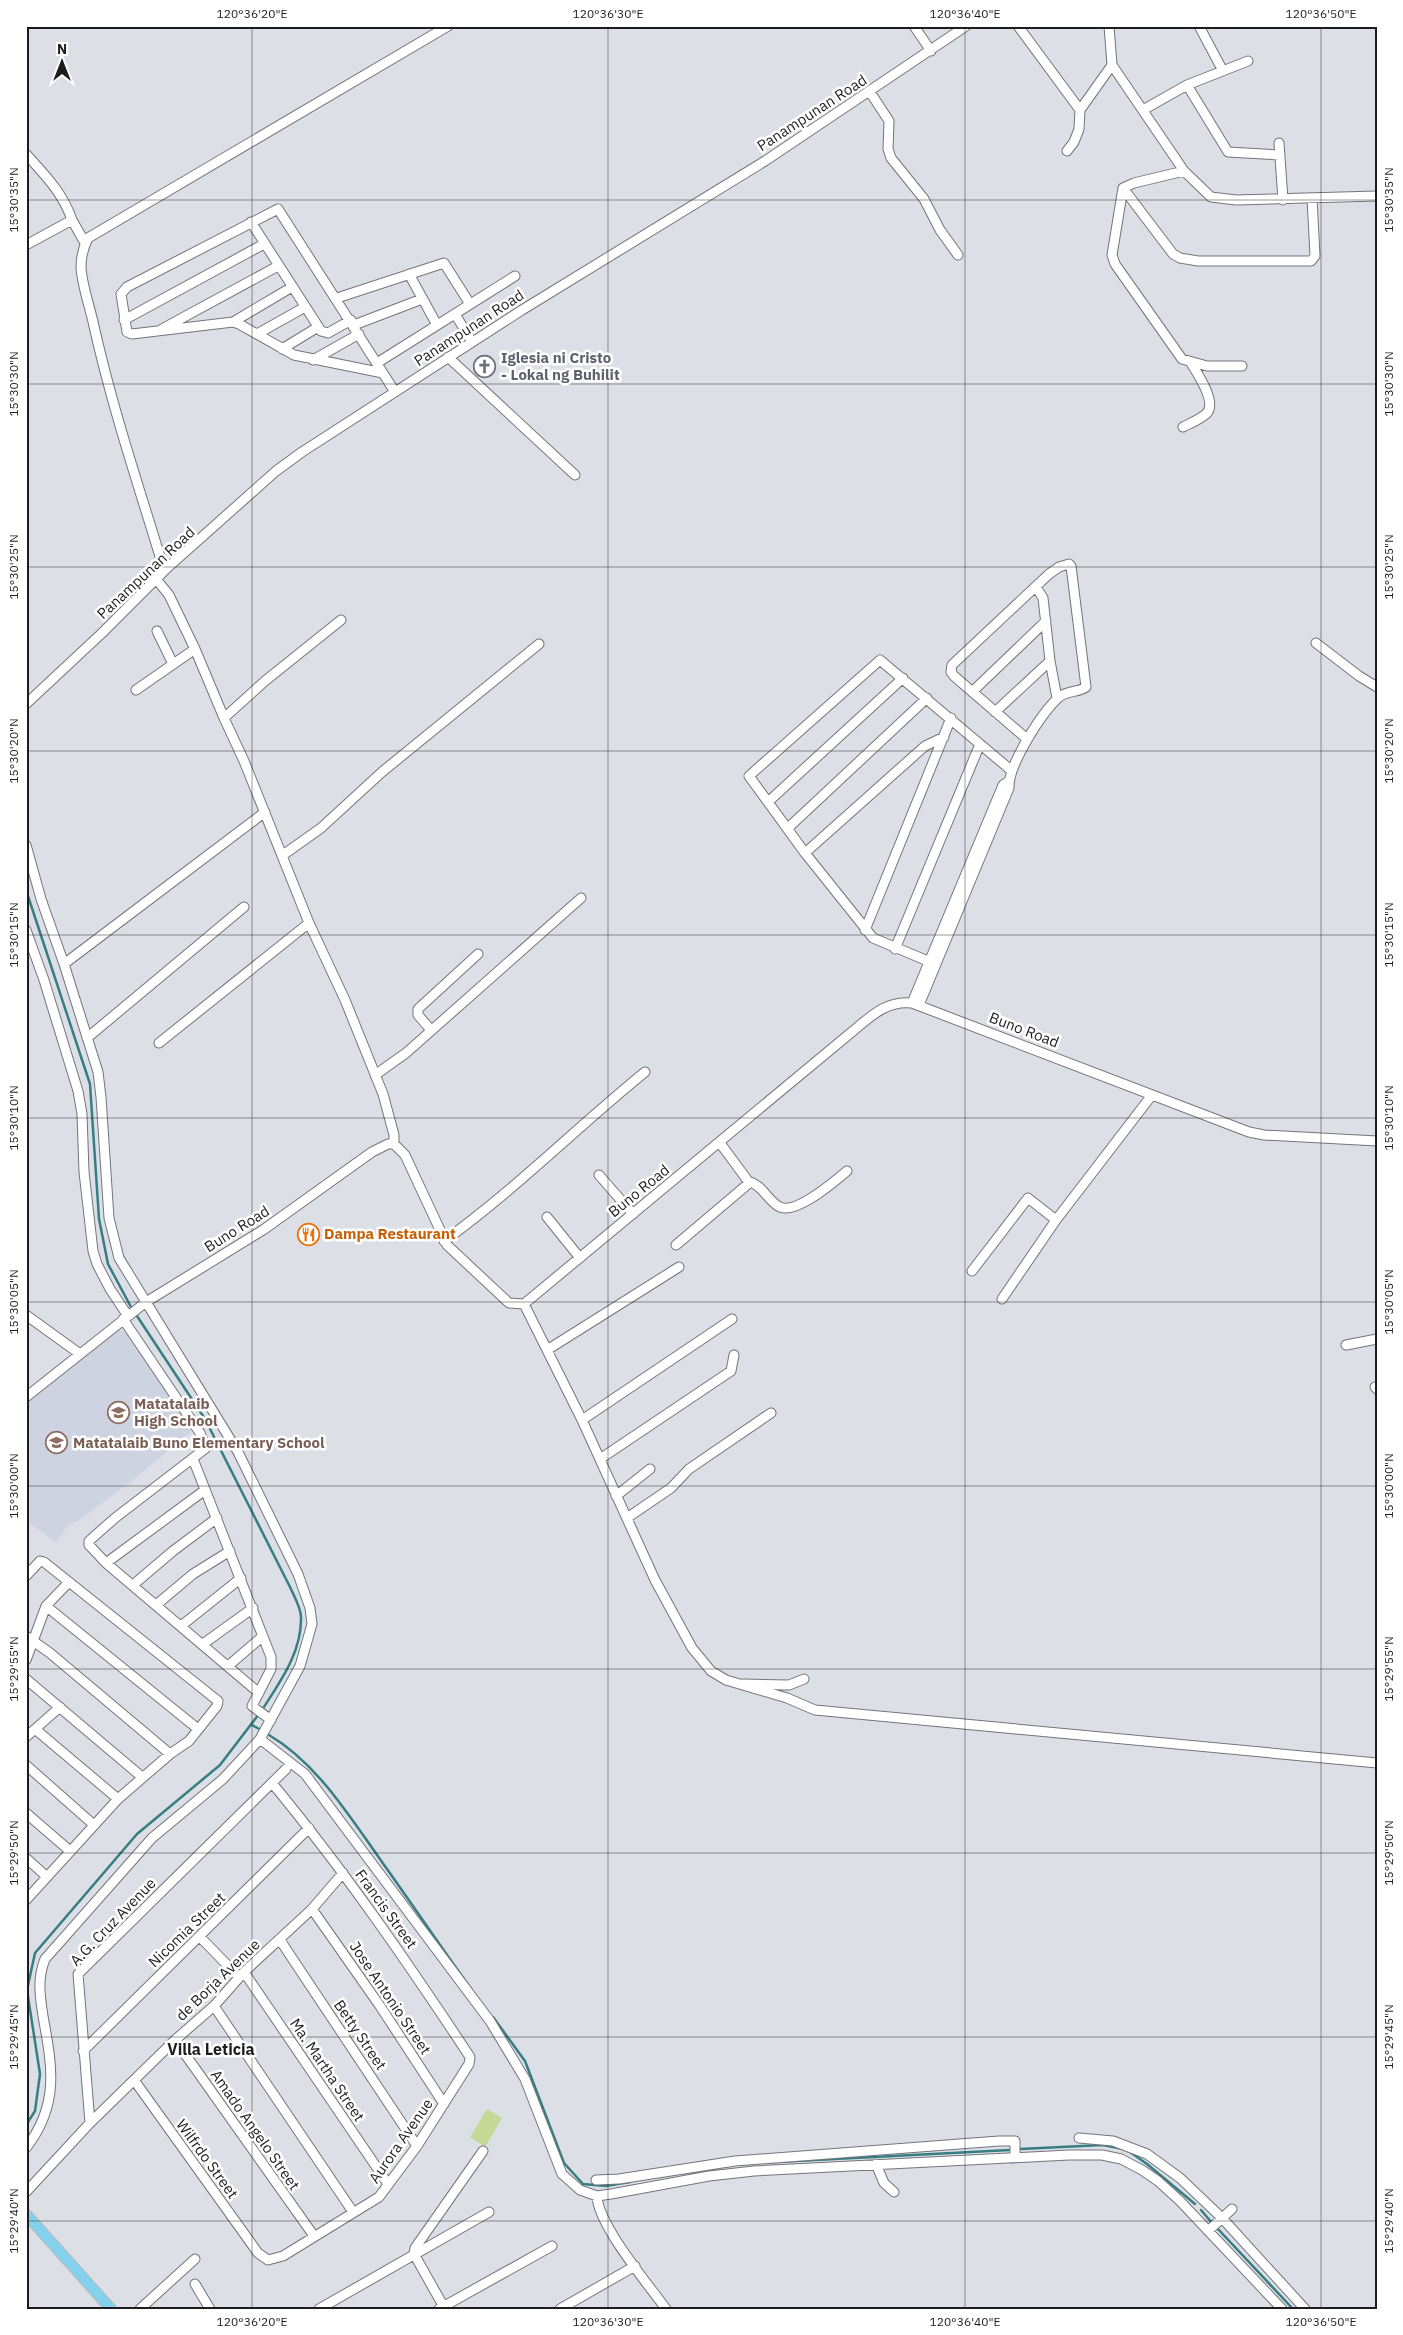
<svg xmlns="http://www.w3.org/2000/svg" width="1403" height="2335" viewBox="0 0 1403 2335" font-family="'IBM Plex Sans',sans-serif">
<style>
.built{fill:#ced3e1}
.green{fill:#c6d894}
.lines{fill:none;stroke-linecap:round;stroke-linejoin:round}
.stream{stroke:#377e82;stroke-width:2.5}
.minor-casing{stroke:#73757b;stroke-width:11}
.major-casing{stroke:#bbbbbc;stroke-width:12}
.minor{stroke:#fff;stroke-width:9}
.major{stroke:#83d1ec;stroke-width:10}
.ticks{fill:none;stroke:#1d1d20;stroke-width:1;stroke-opacity:0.45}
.labels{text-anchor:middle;stroke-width:5;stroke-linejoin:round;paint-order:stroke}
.street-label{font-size:15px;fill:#1d1d20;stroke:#fff}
.worship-label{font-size:15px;font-weight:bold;fill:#5b616d;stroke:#fff;text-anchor:start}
.food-label{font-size:15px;font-weight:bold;fill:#c56008;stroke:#fff;text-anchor:start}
.education-label{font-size:15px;font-weight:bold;fill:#785e54;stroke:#fff;text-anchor:start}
.neighbourhood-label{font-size:16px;font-weight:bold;fill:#1d1d20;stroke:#fff}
.neatline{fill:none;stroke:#1d1d20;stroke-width:2}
.ticks-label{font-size:12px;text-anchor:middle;fill:#1d1d20}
</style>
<rect width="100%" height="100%" fill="#dddfe6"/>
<path class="built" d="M 118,1329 L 130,1335 L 140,1346 L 191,1432 L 128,1484 L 78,1521 L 68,1525 L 56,1542 L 26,1521 L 26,1403 Z"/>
<path class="green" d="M 487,2109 L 502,2118 L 485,2147 L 470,2137 Z"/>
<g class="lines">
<path class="stream" d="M 26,890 L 90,1084 L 99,1219 L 108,1264 L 131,1307
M 137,1316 L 205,1419 L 290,1587 C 294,1596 301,1608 301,1617 C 302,1652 280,1682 262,1710
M 252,1725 L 261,1730
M 269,1735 C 317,1763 350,1817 382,1862 C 412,1904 441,1947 471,1989
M 493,2017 L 525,2061 L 564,2163 L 583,2184 L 606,2186 L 630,2182
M 26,2125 L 35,2111 L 40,2074 L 27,1990 L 35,1953 L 137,1834 L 220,1765 L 259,1714
M 1020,2149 L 1103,2145 L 1123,2149
M 1130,2152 L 1147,2164 L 1195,2204
M 759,2163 L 1010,2150
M 1201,2210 L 1212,2223
M 1218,2229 L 1293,2309"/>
<defs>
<path id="minor" d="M 914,26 L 931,51
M 1018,26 L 1080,110
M 1109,26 L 1112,65 L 1184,171 L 1211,197 L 1236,200 L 1377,196
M 1199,26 L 1223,71
M 1187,85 L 1248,61
M 870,92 L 889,121 L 888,149 L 891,158 L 924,199 L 940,230 L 958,255
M 1143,110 L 1187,85 L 1228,152 L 1280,155
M 1279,143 L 1283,200
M 1067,151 L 1074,142 L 1079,129 L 1080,110 L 1112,65
M 26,154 C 45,175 63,193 72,220
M 1184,171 L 1134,183 L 1123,188 L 1112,255 L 1115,264 L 1182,359 L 1207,366 L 1242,366
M 1123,188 L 1173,254 L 1180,258 L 1198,261 L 1311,261 L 1315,256 L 1312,198
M 251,222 L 321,331 L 328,333 L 351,320
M 26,245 L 72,220 L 85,243
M 409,274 L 437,325
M 337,298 L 444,263 L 470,304
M 455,314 L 472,342
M 124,320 L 264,244
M 233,322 L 292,287
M 354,325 L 422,299
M 162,329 L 278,266
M 257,334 L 305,307
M 282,349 L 318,327
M 448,357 L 575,475
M 313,360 L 359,334
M 377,363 L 515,276
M 383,373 L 294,355 L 239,324 L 233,322 L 132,334 L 127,332 L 121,294 L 127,287 L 278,209 L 395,392
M 1183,427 C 1191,423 1201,419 1207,413 C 1217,402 1197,373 1191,363
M 166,569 L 162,563 C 138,484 112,407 94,326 C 90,307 82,286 81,267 C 81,257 84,246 88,238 L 448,26
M 156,579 L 169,595 L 195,649 L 224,718 L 244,761 L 309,923 L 345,1000 L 383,1094 L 394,1135 L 394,1144
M 1036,587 L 1043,598 L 1050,661 L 1057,698
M 157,631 L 173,664
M 1316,643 L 1359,676 L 1377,687
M 136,690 L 195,649
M 972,692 L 1046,621
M 26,704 L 102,633 L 166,569 L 276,471 L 302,452 L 522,310 L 765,161 L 966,26
M 995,712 L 1050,661
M 224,718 L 265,681 L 341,620
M 768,802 L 903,678
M 788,828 L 927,698
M 26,845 L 41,899 L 64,964 L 98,1072 L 101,1097 L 109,1218 L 119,1258 L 238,1452 L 298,1574 L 310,1608 L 312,1624 L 300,1666 L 260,1739 L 223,1779 L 152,1838 L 45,1959 C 37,1979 40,1996 43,2016 C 52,2066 60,2104 26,2148
M 805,853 L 925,746 L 944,737
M 283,855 L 321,828 L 382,772 L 539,644
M 26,930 L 44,980 L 78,1091 L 82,1114 L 84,1172 L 93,1251 L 97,1264 L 110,1289 L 128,1316
M 865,930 L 951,718
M 895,949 L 980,744
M 64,964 L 265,812
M 935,964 L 873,938 L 805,853 L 749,776 L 880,660 L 1012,771
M 912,1003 L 1003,785 L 1009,781
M 919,1005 L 1009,788 C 1008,765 1041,714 1058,698 C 1066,690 1078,693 1086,687 L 1071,566 L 1069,564 L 1059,567 L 1049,574 L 952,665 L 951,672 L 954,676 L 1027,739
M 431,1030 L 418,1015 L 418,1009 L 478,954
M 87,1038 L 244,907
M 159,1043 L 309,923
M 375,1075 L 406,1053 L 581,898
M 599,1175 L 633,1214
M 748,1181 C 762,1185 767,1199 778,1206 C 794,1217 835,1181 847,1171
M 547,1217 L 580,1258
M 444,1241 C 516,1189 576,1128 645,1072
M 676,1245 L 748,1184 L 748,1181 L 720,1143
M 972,1271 L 1028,1198 L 1056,1220
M 1002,1299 L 1056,1220 L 1152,1095
M 524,1304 L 582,1420 L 655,1580 L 692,1648 L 711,1671 L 726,1680 L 787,1698 L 815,1710 L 1377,1763
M 26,1315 L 80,1354
M 123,1319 L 200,1433 L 206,1448 L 115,1518 L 89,1541 L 89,1545 L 106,1563 L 259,1693
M 1346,1345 L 1377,1339
M 547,1350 L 679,1267
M 1375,1387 L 1377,1389
M 26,1397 L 146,1302 L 263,1230 L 372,1152 L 388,1144 L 394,1144 L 405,1155 L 447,1245 L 509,1303 L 524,1304 L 853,1031 C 871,1016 887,1000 912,1003 L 1249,1132 L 1264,1135 L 1377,1141
M 582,1420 L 732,1319
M 193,1459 L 271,1657 L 271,1669 L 252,1706 L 271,1720
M 600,1459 L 731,1371 L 734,1355
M 616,1496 L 650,1469
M 627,1518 L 671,1488 L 689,1469 L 771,1413
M 106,1563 L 205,1490
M 26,1576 L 40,1561 L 44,1562 L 218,1701 L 217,1706 L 189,1741 L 170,1754 L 118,1799 L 26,1900
M 133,1585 L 173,1551 L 217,1518
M 156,1605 L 193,1574 L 230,1551
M 46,1606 L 198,1729
M 181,1626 L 241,1578
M 26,1636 L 50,1653 L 170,1754
M 203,1644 L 253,1608
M 26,1660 L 46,1606 L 69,1582
M 228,1666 L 263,1636
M 26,1679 L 142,1777
M 743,1684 L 789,1685 L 804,1679
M 35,1729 L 118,1799
M 26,1737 L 60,1707
M 260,1739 L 305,1774 L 490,2021 L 525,2079 L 562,2174 L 580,2190 L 597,2196 L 611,2194 L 709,2176 L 754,2171 L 1069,2155 L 1102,2155 L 1121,2159 L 1142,2170 L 1158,2181 L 1180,2201 L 1282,2309
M 26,1765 L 94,1825
M 26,1813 L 70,1851
M 26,1858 L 46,1876
M 312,1909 L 380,2006 L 444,2104
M 200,1937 L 239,1977
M 280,1940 L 417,2146
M 244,1972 L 388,2184
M 214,2006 L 353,2212
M 175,2040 L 314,2236
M 83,2051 L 309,1828
M 134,2080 L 258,2253 L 268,2260 L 283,2256 L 379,2197 L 417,2146 L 469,2064 L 470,2057 C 408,1963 344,1870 272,1783
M 90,2123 L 78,1974 L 286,1769
M 1079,2138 L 1113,2141 L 1147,2154 L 1180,2178 L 1222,2218 L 1305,2309
M 876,2164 L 884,2183 L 894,2192
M 596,2180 L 619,2179 L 735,2161 L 999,2141 L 1015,2141 L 1015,2158
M 26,2192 L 90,2123 L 175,2040 L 214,2006 L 244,1972 L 312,1909 L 343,1873
M 597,2196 C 598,2225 648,2284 666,2309
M 1208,2231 L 1232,2209
M 195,2284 L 210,2309
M 140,2309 L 195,2259
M 319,2309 L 489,2212
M 439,2309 L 552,2246
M 445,2309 L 414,2254 L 415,2248 L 483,2151
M 560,2309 L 635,2266"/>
<path id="major" d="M 26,2214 L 111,2309"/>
</defs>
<use href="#minor" class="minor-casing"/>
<use href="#major" class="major-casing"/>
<use href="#minor" class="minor"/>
<use href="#major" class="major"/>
</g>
<path class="ticks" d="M 252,26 L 252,2309M 608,26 L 608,2309M 965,26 L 965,2309M 1321,26 L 1321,2309M 26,200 L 1377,200M 26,384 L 1377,384M 26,567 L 1377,567M 26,751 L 1377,751M 26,935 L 1377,935M 26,1118 L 1377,1118M 26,1302 L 1377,1302M 26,1486 L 1377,1486M 26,1669 L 1377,1669M 26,1853 L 1377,1853M 26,2037 L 1377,2037M 26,2221 L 1377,2221"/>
<defs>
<symbol id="church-ring" viewBox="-11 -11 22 22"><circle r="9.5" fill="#fff" stroke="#6b7280" stroke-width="1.5"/><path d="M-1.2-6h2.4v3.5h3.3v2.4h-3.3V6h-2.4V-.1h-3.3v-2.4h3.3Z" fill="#6b7280"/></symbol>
<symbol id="restaurant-ring" viewBox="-11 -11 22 22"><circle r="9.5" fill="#fff" stroke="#e8710a" stroke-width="1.5"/><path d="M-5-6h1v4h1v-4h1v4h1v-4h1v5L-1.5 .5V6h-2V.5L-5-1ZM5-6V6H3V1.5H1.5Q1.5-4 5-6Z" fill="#e8710a"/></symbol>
<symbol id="school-ring" viewBox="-11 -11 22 22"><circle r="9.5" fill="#fff" stroke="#8d6e63" stroke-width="1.5"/><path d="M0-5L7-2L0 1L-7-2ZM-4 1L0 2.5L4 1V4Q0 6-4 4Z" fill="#8d6e63"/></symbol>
</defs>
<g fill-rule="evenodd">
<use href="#church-ring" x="472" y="354" width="25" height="25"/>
<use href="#restaurant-ring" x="296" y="1222" width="25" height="25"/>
<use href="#school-ring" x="106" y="1400" width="25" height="25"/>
<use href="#school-ring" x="44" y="1430" width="25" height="25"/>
</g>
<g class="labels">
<g class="street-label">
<text transform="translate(812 113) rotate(-33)" y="5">Panampunan Road</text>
<text transform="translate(469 328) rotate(-33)" y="5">Panampunan Road</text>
<text transform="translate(146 573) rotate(-43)" y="5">Panampunan Road</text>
<text transform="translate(1024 1030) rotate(21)" y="5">Buno Road</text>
<text transform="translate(639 1191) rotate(-39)" y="5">Buno Road</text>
<text transform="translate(237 1229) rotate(-32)" y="5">Buno Road</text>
<text transform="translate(386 1909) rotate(54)" y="5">Francis Street</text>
<text transform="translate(113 1922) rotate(-46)" y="5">A.G. Cruz Avenue</text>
<text transform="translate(187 1930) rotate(-44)" y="5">Nicomia Street</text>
<text transform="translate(218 1980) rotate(-44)" y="5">de Borja Avenue</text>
<text transform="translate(390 1998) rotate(56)" y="5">Jose Antonio Street</text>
<text transform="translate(360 2035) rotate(56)" y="5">Betty Street</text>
<text transform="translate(327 2070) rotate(56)" y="5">Ma. Martha Street</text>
<text transform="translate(255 2130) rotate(55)" y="5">Amado Angelo Street</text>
<text transform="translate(401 2141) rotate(-55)" y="5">Aurora Avenue</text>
<text transform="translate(207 2159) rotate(54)" y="5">Wilfrdo Street</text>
</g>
<g class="worship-label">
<text x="501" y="363">Iglesia ni Cristo<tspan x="501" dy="17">- Lokal ng Buhilit</tspan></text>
</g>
<g class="food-label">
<text x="324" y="1239">Dampa Restaurant</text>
</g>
<g class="education-label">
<text x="134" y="1409">Matatalaib<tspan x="134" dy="17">High School</tspan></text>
<text x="73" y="1448">Matatalaib Buno Elementary School</text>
</g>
<g class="neighbourhood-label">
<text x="211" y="2055">Villa Leticia</text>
</g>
</g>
<rect width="1403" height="2335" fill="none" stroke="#ffffff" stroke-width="55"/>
<g transform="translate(62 62)" stroke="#ffffff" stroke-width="4" paint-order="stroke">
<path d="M0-4L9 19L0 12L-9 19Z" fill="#1d1d20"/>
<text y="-8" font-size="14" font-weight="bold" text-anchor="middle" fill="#1d1d20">N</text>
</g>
<rect x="28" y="28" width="1348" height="2280" class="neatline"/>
<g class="ticks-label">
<text x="252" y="18">120°36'20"E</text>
<text x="608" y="18">120°36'30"E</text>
<text x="965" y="18">120°36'40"E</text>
<text x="1321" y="18">120°36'50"E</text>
<text transform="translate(14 200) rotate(-90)" y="4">15°30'35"N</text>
<text transform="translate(1389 200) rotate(-90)" y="4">15°30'35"N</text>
<text transform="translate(14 384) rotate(-90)" y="4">15°30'30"N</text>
<text transform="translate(1389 384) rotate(-90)" y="4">15°30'30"N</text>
<text transform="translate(14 567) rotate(-90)" y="4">15°30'25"N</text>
<text transform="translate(1389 567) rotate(-90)" y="4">15°30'25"N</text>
<text transform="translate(14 751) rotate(-90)" y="4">15°30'20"N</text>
<text transform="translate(1389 751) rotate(-90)" y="4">15°30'20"N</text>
<text transform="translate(14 935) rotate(-90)" y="4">15°30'15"N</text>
<text transform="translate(1389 935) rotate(-90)" y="4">15°30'15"N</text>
<text transform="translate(14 1118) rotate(-90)" y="4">15°30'10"N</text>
<text transform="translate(1389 1118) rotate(-90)" y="4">15°30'10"N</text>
<text transform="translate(14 1302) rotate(-90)" y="4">15°30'05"N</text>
<text transform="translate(1389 1302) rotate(-90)" y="4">15°30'05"N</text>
<text transform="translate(14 1486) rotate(-90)" y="4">15°30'00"N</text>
<text transform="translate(1389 1486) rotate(-90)" y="4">15°30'00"N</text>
<text transform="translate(14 1669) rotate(-90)" y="4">15°29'55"N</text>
<text transform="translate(1389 1669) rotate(-90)" y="4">15°29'55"N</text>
<text transform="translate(14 1853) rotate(-90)" y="4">15°29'50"N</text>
<text transform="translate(1389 1853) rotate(-90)" y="4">15°29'50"N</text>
<text transform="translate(14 2037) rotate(-90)" y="4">15°29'45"N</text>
<text transform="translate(1389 2037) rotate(-90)" y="4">15°29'45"N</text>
<text transform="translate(14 2221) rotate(-90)" y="4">15°29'40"N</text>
<text transform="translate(1389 2221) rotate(-90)" y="4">15°29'40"N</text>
<text x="252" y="2326">120°36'20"E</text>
<text x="608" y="2326">120°36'30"E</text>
<text x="965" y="2326">120°36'40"E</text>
<text x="1321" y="2326">120°36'50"E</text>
</g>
</svg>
